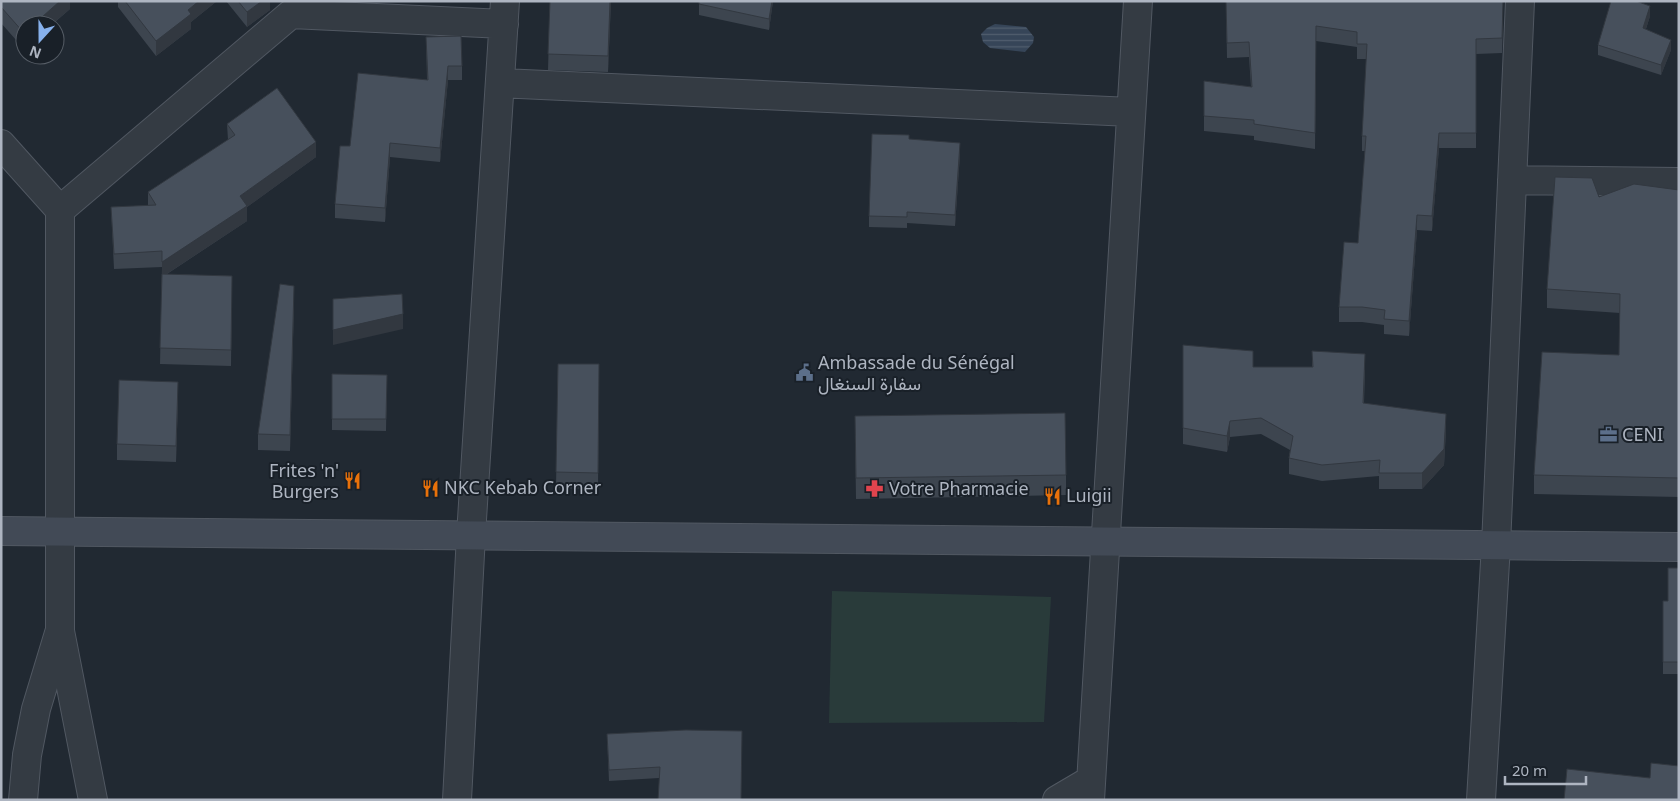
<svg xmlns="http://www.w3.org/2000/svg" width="1680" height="801" viewBox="0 0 1680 801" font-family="'Noto Sans',Vazirmatn,sans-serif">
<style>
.grass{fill:#293b3a}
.water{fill:url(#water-rules)}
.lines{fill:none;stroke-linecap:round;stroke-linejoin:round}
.minor-casing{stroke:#515862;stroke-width:30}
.secondary-casing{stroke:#515862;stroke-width:30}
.minor{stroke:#343b43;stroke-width:28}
.secondary{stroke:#424a56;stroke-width:28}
.wall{fill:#3d454f}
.shaded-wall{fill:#323840}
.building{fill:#47505c;stroke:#323840}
.labels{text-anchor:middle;stroke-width:4;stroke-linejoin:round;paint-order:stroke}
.poi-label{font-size:18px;fill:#aeb5c1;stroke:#192028;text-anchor:start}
</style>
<defs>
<pattern id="water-rules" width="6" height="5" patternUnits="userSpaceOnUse" patternTransform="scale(1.25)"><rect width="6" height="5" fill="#364558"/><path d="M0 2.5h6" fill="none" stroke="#515e6e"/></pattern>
</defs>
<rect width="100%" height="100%" fill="#212932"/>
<path class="grass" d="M 832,591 L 1051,597 L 1044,722 L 829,723 Z"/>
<path class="water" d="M 995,24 L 1026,27 L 1034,37 L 1033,43 L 1025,52 L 990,48 L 983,42 L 981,34 L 987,28 Z"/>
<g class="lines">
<defs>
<path id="minor" d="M 500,83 L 1131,112
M 1,144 L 60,210 L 60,631 L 93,800
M 1512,180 L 1679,182
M 60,210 L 291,14 L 504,24
M 23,800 L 27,755 L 36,709 L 59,633
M 457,800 L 471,535 L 505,1
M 1057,800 L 1091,780
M 1090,800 L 1138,1
M 1481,800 L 1496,545 L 1520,1"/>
<path id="secondary" d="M 1,531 L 1679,547"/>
</defs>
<use href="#minor" class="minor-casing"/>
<use href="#secondary" class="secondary-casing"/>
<use href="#minor" class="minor"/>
<use href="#secondary" class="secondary"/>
</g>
<path class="wall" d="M 1,1 L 70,1 L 70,9 L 24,49 L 1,23 Z
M 118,1 L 217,1 L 191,22 L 191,29 L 156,56 L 118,7 Z
M 226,1 L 270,1 L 270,10 L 247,27 Z
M 550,1 L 611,1 L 608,72 L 548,70 Z
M 699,1 L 773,1 L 769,30 L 699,15 Z
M 1226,1 L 1503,21 L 1502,53 L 1476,54 L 1476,148 L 1439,148 L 1432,231 L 1417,230 L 1409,336 L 1384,334 L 1384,325 L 1362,322 L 1339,322 L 1339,307 L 1358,243 L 1365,151 L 1362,151 L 1362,136 L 1367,59 L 1357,59 L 1357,47 L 1316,41 L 1315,149 L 1254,140 L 1254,136 L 1204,131 L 1204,81 L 1251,87 L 1249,57 L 1227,58 Z
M 1650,16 L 1646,29 L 1671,50 L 1661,75 L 1598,55 L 1598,45 Z
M 426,37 L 462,66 L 462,80 L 448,80 L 440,162 L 390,157 L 385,222 L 335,218 L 335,204 L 350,146 L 427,80 Z
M 227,124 L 316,157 L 247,207 L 247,221 L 167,274 L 232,276 L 231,366 L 160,364 L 162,267 L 114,269 L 111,207 L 148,206 L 148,192 L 228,140 Z
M 909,139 L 960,154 L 955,226 L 907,223 L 907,228 L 869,227 L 869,216 Z
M 1679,190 L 1679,497 L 1534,494 L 1534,475 L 1619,355 L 1620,313 L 1547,308 L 1547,289 L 1599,197 Z
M 294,302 L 290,451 L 258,450 L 258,434 Z
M 1183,345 L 1253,367 L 1312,367 L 1312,351 L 1365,370 L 1364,403 L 1446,430 L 1444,465 L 1422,489 L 1379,489 L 1379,476 L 1322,481 L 1289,474 L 1289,458 L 1290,450 L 1261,434 L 1230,437 L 1227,452 L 1183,444 Z
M 558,364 L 599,364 L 598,489 L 556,488 Z
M 332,374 L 387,375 L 386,431 L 332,430 Z
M 178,398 L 176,462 L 117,460 L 117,444 Z
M 855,436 L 1066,475 L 1066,495 L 856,499 Z
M 1679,568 L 1679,674 L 1663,674 L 1663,601 L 1668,601 Z
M 686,730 L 659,778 L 609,781 L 607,734 Z"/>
<path class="shaded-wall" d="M 60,1 L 70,1 L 70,9 L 51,25 L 33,25 Z
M 199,1 L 217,1 L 191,22 L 191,29 L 156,56 L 156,41 L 188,10 Z
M 262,1 L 270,1 L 270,10 L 247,27 L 247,12 Z
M 610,1 L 611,1 L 608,72 L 608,56 Z
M 772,1 L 773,1 L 769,30 L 769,19 Z
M 1503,6 L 1503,21 L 1502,53 L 1502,38 Z
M 1650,6 L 1650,16 L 1643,38 L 1643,28 Z
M 25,32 L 25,48 L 24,49 L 24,33 Z
M 1671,40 L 1671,50 L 1661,75 L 1661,65 Z
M 448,66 L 448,80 L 440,162 L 440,148 Z
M 1439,133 L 1439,148 L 1432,231 L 1432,216 Z
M 316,142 L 316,157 L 247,207 L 247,221 L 162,277 L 162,262 L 240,196 Z
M 390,143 L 390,157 L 385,222 L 385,208 Z
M 960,143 L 960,154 L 955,226 L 955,215 Z
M 1417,215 L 1417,230 L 1409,336 L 1409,321 Z
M 294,286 L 294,302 L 290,451 L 290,435 Z
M 403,314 L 403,329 L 333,345 L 333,330 Z
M 178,382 L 178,398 L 176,462 L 176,446 Z
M 1446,414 L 1446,430 L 1444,465 L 1422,489 L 1422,473 Z
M 1230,421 L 1230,437 L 1227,452 L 1227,436 Z"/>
<path class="building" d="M 1,1 L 60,1 L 33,25 L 25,25 L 25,32 L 24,33 L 1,7 Z
M 125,1 L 199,1 L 188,10 L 191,14 L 156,41 Z
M 238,1 L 262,1 L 247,12 Z
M 550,1 L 610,1 L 608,56 L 548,54 Z
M 699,1 L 772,1 L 769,19 L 699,4 Z
M 1226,1 L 1503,1 L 1502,38 L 1476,39 L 1476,133 L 1439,133 L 1432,216 L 1417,215 L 1409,321 L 1384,319 L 1385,310 L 1362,307 L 1339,307 L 1344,242 L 1358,243 L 1366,136 L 1362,136 L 1367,44 L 1357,44 L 1357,32 L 1316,26 L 1315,133 L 1254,124 L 1254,120 L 1204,116 L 1204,81 L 1252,87 L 1249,42 L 1227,43 Z
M 1611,1 L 1636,1 L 1650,6 L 1643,28 L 1671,40 L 1661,65 L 1598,45 Z
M 461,36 L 462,66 L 448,66 L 440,148 L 390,143 L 385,208 L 335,204 L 340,146 L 350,146 L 358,73 L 428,80 L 426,37 Z
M 277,88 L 316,142 L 240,196 L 247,206 L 162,262 L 162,251 L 114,254 L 111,207 L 156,205 L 148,192 L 235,135 L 227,124 Z
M 872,134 L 909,135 L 909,139 L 960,143 L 955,215 L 907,212 L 907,217 L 869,216 Z
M 1555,177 L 1592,178 L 1599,197 L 1634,184 L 1679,190 L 1679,478 L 1534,475 L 1542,352 L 1619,355 L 1620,294 L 1547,289 Z
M 162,274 L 232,276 L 231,350 L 160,348 Z
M 280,284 L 294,286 L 290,435 L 258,434 Z
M 402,294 L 403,314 L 333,330 L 333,299 Z
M 1183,345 L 1253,351 L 1253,367 L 1313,367 L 1312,351 L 1365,354 L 1363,403 L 1446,414 L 1444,449 L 1422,473 L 1379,473 L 1380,460 L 1322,465 L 1289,458 L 1293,436 L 1261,418 L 1230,421 L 1227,436 L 1183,428 Z
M 558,364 L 599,364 L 598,473 L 556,472 Z
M 332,374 L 387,375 L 386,419 L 332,419 Z
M 119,380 L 178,382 L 176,446 L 117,444 Z
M 1065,413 L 1066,475 L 856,478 L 855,416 Z
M 1668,568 L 1679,568 L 1679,662 L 1663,662 L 1663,601 L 1668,601 Z
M 686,730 L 742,731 L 741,800 L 658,800 L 660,767 L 609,770 L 607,734 Z
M 1651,763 L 1679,766 L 1679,800 L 1564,800 L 1567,769 L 1650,778 Z"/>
<defs>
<symbol id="civic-bare" viewBox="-9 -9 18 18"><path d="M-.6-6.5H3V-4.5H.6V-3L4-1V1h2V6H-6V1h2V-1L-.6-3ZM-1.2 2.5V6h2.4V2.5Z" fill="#5c6f8a" stroke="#192028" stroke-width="2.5" paint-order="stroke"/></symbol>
<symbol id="office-bare" viewBox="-9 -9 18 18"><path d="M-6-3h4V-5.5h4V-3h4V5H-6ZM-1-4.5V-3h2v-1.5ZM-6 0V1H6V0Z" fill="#5c6f8a" stroke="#192028" stroke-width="2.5" paint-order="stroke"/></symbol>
<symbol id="restaurant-bare" viewBox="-9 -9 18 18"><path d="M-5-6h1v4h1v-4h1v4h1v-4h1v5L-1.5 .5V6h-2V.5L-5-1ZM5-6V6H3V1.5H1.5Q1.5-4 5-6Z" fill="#e8710a" stroke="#192028" stroke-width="2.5" paint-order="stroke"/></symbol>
<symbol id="pharmacy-bare" viewBox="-9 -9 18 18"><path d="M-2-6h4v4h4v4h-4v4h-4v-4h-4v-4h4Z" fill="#e0444e" stroke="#192028" stroke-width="2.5" paint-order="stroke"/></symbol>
</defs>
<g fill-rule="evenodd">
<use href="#civic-bare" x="792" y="360" width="25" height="25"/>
<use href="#office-bare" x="1596" y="422" width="25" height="25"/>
<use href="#restaurant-bare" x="340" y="468" width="25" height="25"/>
<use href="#restaurant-bare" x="418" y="476" width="25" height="25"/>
<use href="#pharmacy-bare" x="862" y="476" width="25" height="25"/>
<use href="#restaurant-bare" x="1040" y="484" width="25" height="25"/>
</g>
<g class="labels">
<g class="poi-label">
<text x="818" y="369">Ambassade du Sénégal<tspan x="818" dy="21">سفارة السنغال</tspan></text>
<text x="1622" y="441">CENI</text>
<text x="339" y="477" text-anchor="end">Frites 'n'<tspan x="339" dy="21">Burgers</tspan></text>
<text x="444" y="494">NKC Kebab Corner</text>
<text x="889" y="495">Votre Pharmacie</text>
<text x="1066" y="502">Luigii</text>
</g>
</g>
<rect width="1680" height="801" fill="none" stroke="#aeb5c1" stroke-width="5"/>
<g transform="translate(40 40) rotate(201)"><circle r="24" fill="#192028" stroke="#555c65"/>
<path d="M0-4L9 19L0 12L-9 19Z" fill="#87b1ec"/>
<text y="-8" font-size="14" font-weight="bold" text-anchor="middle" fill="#aeb5c1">N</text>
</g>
<path d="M1505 776v8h81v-8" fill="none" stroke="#aeb5c1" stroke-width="2.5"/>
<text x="1512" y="776" font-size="15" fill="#aeb5c1" stroke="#192028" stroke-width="4" paint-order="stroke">20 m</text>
</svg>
